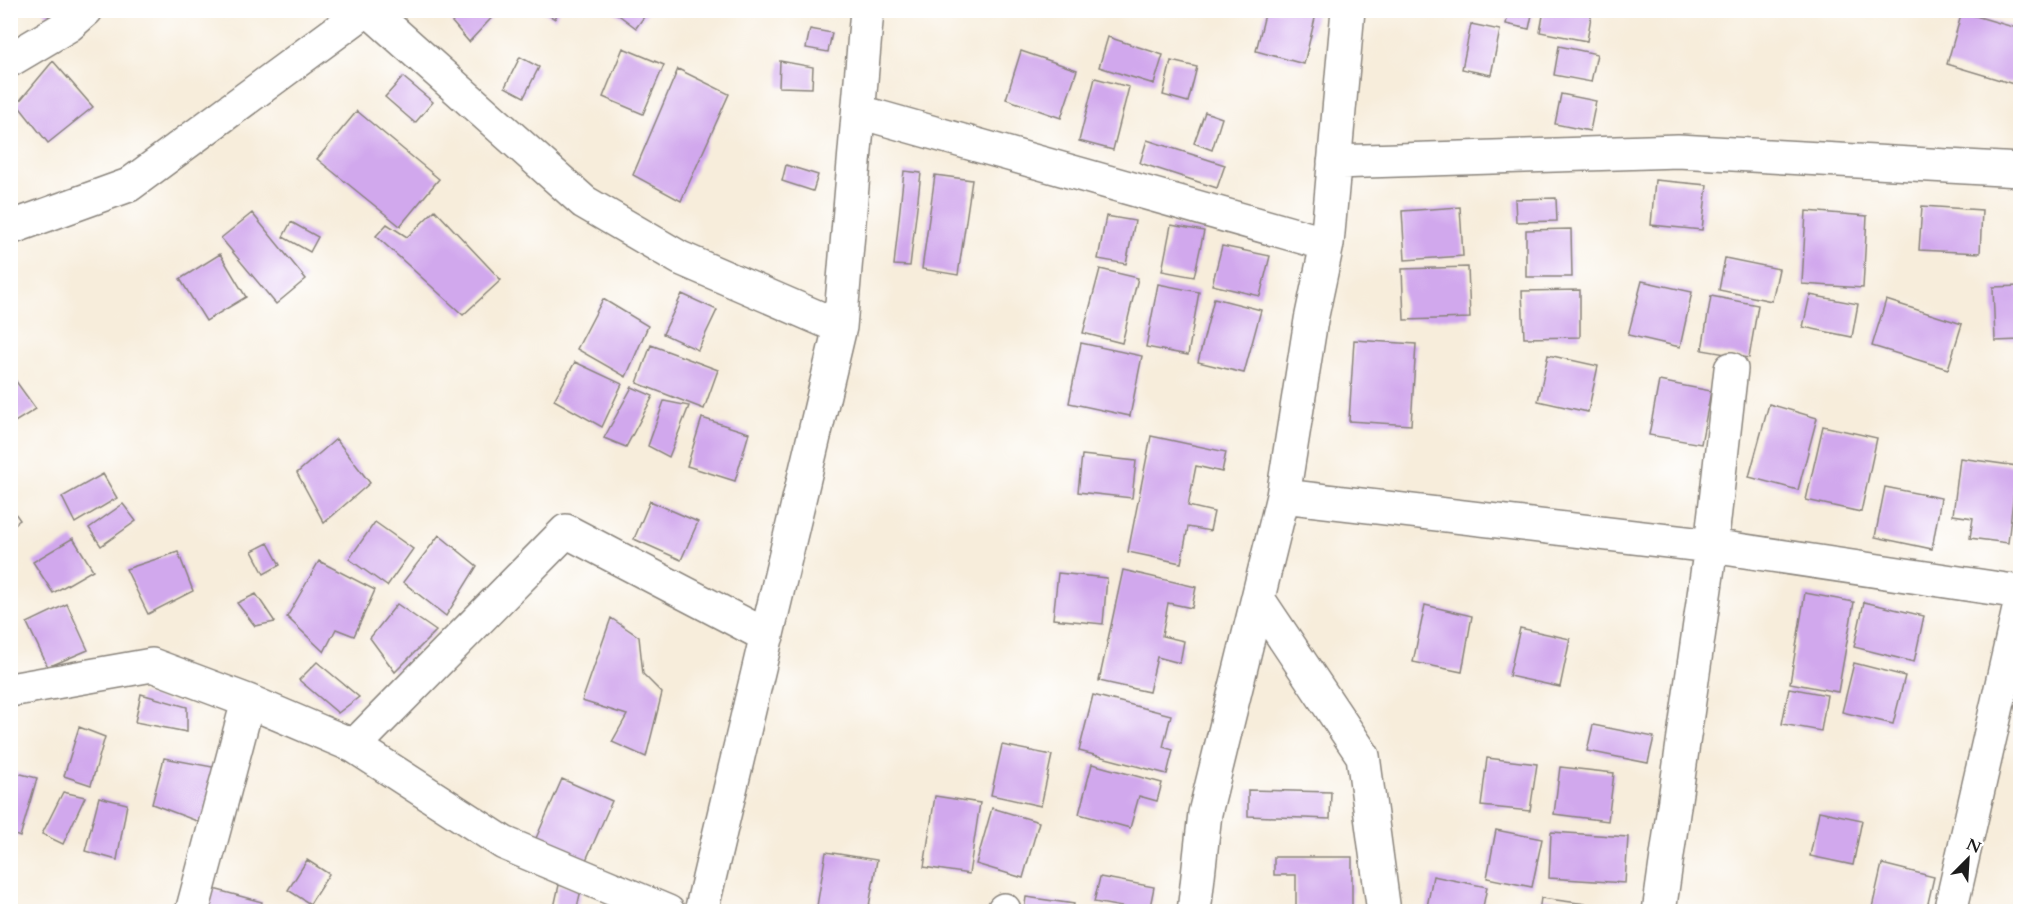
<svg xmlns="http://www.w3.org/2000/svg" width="2031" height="922" viewBox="0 0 2031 922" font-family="Cardo,serif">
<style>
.building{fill:#d1a8ed}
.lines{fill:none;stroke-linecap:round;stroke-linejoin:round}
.street-casing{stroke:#8a847c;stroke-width:36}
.street{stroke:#fff;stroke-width:33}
</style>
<rect width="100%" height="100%" fill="#fff"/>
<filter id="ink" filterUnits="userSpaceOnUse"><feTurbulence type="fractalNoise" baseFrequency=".0167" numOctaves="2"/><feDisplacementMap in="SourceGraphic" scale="12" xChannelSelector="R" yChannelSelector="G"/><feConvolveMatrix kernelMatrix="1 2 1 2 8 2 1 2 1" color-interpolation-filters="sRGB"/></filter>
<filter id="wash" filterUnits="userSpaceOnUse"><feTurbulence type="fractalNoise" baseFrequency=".008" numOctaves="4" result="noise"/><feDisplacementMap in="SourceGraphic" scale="24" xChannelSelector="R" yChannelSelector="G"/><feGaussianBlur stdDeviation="1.35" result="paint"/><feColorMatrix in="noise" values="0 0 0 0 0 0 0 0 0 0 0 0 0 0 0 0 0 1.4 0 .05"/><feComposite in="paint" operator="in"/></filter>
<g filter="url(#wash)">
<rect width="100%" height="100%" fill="#f7eddb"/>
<g id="blocks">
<path class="building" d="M 43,10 L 68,10 L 54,22 Z
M 463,10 L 499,10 L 469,42 L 452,22 Z
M 540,10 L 559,10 L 555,19 Z
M 612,10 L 649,10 L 636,28 Z
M 1266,10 L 1317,10 L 1304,64 L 1256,51 Z
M 1509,10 L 1533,10 L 1529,29 L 1506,24 Z
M 1544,10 L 1592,10 L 1587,41 L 1540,32 Z
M 1962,12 L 2020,29 L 2020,86 L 1947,64 Z
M 1471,24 L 1500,30 L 1491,75 L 1462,69 Z
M 810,29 L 832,33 L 828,52 L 806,48 Z
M 1108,37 L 1163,55 L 1154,84 L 1099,67 Z
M 1559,46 L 1597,54 L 1591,82 L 1554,75 Z
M 623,48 L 664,65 L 643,114 L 603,97 Z
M 1021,51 L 1077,70 L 1061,118 L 1006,99 Z
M 520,57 L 539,67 L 524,97 L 505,87 Z
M 53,61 L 93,107 L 48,143 L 17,104 Z
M 780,61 L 813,67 L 812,88 L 779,87 Z
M 1171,61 L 1197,67 L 1188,102 L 1163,95 Z
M 678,69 L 729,94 L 681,201 L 633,175 Z
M 403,77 L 433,102 L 415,123 L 385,97 Z
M 1095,78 L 1129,87 L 1113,150 L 1079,141 Z
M 1561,94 L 1596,101 L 1590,131 L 1555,124 Z
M 357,111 L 439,179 L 400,226 L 317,159 Z
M 1205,112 L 1222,118 L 1212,150 L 1194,143 Z
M 1147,140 L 1225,165 L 1217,188 L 1140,163 Z
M 786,165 L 818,175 L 813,191 L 782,181 Z
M 904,171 L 921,173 L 910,266 L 894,265 Z
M 935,175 L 972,180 L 958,275 L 922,269 Z
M 1655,180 L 1707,185 L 1702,230 L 1651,225 Z
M 1556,198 L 1557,221 L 1516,222 L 1515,199 Z
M 1922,206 L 1982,210 L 1980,253 L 1919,250 Z
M 1460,207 L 1463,256 L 1405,260 L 1402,211 Z
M 435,210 L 501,280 L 463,315 L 376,236 L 387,224 L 407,237 Z
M 1806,211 L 1867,216 L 1863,288 L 1802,284 Z
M 252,213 L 306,279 L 276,304 L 221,238 Z
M 1106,216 L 1135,221 L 1126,264 L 1098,259 Z
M 291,222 L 318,237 L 310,252 L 283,237 Z
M 1171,225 L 1204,231 L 1194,277 L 1162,271 Z
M 1571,229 L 1572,277 L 1526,277 L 1526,230 Z
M 1222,246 L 1270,256 L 1260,296 L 1212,285 Z
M 220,254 L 246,297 L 206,321 L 180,279 Z
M 1725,258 L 1779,269 L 1772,301 L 1719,290 Z
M 1468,267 L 1470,318 L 1404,320 L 1402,269 Z
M 1100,269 L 1138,278 L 1122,343 L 1083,333 Z
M 1642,281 L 1692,292 L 1680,347 L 1628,335 Z
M 1158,284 L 1199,292 L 1188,355 L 1146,347 Z
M 2020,286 L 2020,340 L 1995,341 L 1993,287 Z
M 1580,290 L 1580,337 L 1524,338 L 1522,291 Z
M 682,294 L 717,310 L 698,350 L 663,334 Z
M 1810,295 L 1858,304 L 1852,337 L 1803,327 Z
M 1711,296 L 1758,305 L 1749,358 L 1702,350 Z
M 1214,298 L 1261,310 L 1244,373 L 1198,362 Z
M 603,299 L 648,326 L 626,377 L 577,349 Z
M 1886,300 L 1962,324 L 1948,369 L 1872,346 Z
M 1354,340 L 1416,344 L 1411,425 L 1349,421 Z
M 1081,343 L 1142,356 L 1130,416 L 1069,403 Z
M 651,345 L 718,370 L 704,409 L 637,383 Z
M 1548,355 L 1598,366 L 1588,412 L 1538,401 Z
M 575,362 L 622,384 L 602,427 L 554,400 Z
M 10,373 L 36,409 L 10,425 Z
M 1659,381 L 1711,391 L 1701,444 L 1649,435 Z
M 632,387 L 653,396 L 626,447 L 604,438 Z
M 664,401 L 689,406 L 669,457 L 648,446 Z
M 1769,404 L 1817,418 L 1798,490 L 1749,477 Z
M 702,418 L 749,433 L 735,481 L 687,466 Z
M 1823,426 L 1877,438 L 1861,512 L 1806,500 Z
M 1151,436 L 1226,452 L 1222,472 L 1196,466 L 1188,506 L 1214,512 L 1210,531 L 1188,527 L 1181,563 L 1128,552 Z
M 336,439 L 370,483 L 324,523 L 297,473 Z
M 1082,455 L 1136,461 L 1132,498 L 1078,492 Z
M 1960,458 L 2017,466 L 2008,543 L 1970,538 L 1973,518 L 1953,515 Z
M 103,474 L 117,498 L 75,523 L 62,497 Z
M 1885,487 L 1941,498 L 1932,549 L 1875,537 Z
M 650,501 L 698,522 L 681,560 L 634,539 Z
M 123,504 L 136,521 L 101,546 L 89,528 Z
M 10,506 L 20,520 L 10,527 Z
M 375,522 L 413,549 L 387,586 L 349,559 Z
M 439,535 L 477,566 L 446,616 L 403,582 Z
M 73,538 L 93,570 L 53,593 L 33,562 Z
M 268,543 L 280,565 L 264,574 L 252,551 Z
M 178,552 L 193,591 L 148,614 L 126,569 Z
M 319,561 L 375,590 L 354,636 L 336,629 L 324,652 L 287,617 Z
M 1123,570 L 1196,587 L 1192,608 L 1168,603 L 1162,636 L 1184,641 L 1180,663 L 1157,657 L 1149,692 L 1099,681 Z
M 1058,573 L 1107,578 L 1103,624 L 1053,619 Z
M 1805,593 L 1854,602 L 1838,692 L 1790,683 Z
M 256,594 L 275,622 L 255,626 L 237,603 Z
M 1864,602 L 1924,616 L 1914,662 L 1854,647 Z
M 67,604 L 88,650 L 48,667 L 27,623 Z
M 397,604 L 436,631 L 395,672 L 370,638 Z
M 1425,605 L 1472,616 L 1462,672 L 1413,662 Z
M 611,618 L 639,637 L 643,674 L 662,693 L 646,757 L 612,742 L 627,715 L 582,701 Z
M 1520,628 L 1570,639 L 1560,687 L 1509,676 Z
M 317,662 L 359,697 L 338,713 L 299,680 Z
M 1854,663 L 1905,676 L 1893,724 L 1842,712 Z
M 1789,688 L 1827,695 L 1821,731 L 1782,724 Z
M 141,694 L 187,707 L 187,732 L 135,722 Z
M 1093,695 L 1171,715 L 1163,747 L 1173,750 L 1167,774 L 1079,751 Z
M 1593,725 L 1654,737 L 1648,763 L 1587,751 Z
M 79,727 L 105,737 L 91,785 L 64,776 Z
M 1002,745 L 1052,755 L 1041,806 L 991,795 Z
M 164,758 L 218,768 L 202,823 L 152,804 Z
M 1487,758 L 1537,764 L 1530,811 L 1481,806 Z
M 1092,764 L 1162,783 L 1157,801 L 1139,796 L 1130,828 L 1079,814 Z
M 1560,767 L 1614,773 L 1608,821 L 1554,814 Z
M 13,772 L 37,778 L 20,837 L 10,833 L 10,782 Z
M 562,779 L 612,801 L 583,867 L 533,845 Z
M 1248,790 L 1331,792 L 1330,819 L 1248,816 Z
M 63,792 L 85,797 L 63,844 L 42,834 Z
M 935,796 L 980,803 L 969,874 L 924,867 Z
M 99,797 L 127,804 L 117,860 L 85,851 Z
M 992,808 L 1039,822 L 1023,878 L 976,864 Z
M 1819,811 L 1862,820 L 1853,865 L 1810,856 Z
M 1496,830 L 1542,839 L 1532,887 L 1487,878 Z
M 1551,832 L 1628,837 L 1625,883 L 1549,878 Z
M 826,852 L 877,860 L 868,912 L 816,912 Z
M 1274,857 L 1352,857 L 1352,907 L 1296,907 L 1296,875 L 1274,875 Z
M 307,860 L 329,874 L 310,904 L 288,890 Z
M 1882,864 L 1934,877 L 1926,912 L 1871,912 Z
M 1433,876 L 1487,887 L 1482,912 L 1426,912 Z
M 1100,877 L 1154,887 L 1149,912 L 1094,902 Z
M 559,885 L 581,890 L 576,912 L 553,912 Z
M 210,888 L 262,902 L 260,912 L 204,912 Z
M 1026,897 L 1074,904 L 1073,912 L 1024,912 Z
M 1541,898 L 1631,910 L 1631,912 L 1539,912 Z"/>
</g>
</g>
<g filter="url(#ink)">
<use href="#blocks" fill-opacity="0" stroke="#8a847c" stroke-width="1.5"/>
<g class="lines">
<defs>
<path id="street" d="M 369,10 L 584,202 L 680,258 L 840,327
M 10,60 L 69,25 L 86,10
M 860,112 L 1327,244
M 1334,162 L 1678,151 L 2020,170
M 10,228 L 129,185 L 366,10
M 1283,496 L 1711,546 L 2020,592
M 1258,599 L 1363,756 L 1384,912
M 10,690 L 152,665 L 248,701 L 354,746 L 504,843 L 668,912
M 354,746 L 566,531 L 767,636
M 192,912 L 248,701
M 701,912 L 840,327 L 867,10
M 1004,912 L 1004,910
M 1194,912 L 1205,813 L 1283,496 L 1311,320 L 1327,244 L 1348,10
M 1659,912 L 1711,546 L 1731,369
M 1950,912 L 2020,605"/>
</defs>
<use href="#street" class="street-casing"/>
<use href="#street" class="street"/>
</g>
</g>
<rect width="2031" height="922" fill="none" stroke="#fff" stroke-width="36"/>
<g transform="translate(1968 859) rotate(24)" stroke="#ffffff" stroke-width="4.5" paint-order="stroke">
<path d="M0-4.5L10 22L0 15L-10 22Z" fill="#1c1c1c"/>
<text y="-9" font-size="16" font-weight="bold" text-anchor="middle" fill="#1c1c1c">N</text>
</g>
</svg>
